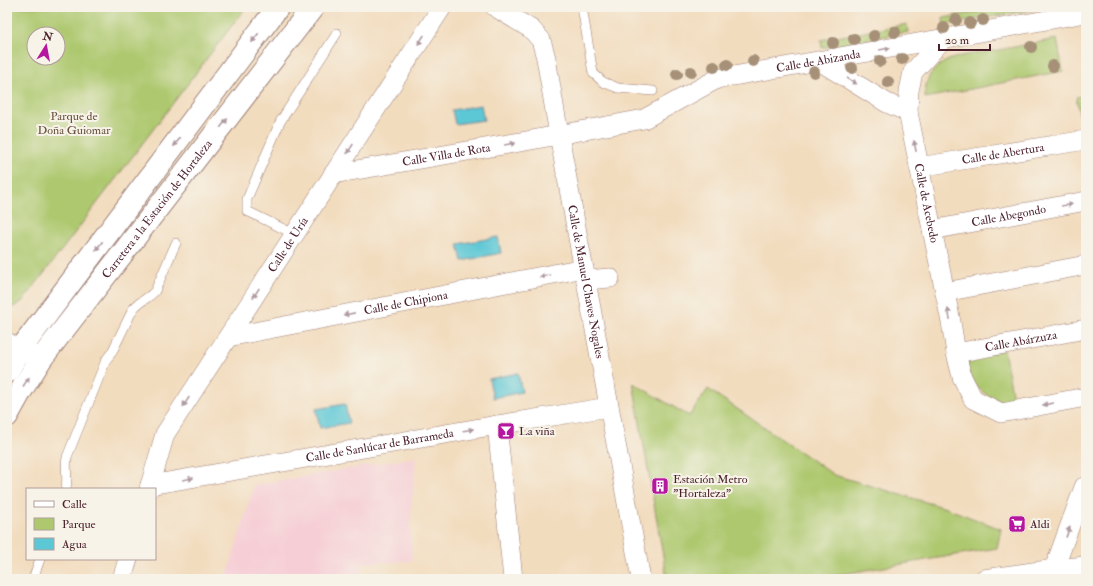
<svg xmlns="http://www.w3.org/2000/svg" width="1093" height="586" viewBox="0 0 1093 586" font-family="'IM FELL Double Pica',serif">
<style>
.built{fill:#f6cfd6}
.green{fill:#adc86e;stroke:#7c744c;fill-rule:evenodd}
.water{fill:#5cc7d5;stroke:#537380}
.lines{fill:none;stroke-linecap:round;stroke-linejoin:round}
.lane-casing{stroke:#9e7e74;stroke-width:10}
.street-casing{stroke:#9e7e74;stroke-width:20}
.secondary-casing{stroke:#9e7e74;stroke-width:24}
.lane{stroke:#fff;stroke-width:9}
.street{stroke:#fff;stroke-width:19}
.secondary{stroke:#fff;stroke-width:22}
.tree{fill:#a69078}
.oneway{fill:#ae9aa0}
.labels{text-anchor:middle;stroke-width:4;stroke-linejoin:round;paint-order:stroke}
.street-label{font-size:12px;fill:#4a1f2b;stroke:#f7f3e8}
.park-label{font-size:12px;fill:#68523f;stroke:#f7f3e8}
.poi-label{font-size:12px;fill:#4a1f2b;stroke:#f7f3e8;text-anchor:start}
</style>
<rect width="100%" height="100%" fill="#f7f3e8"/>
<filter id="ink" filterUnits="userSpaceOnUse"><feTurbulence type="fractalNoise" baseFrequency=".025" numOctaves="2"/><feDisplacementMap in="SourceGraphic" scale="8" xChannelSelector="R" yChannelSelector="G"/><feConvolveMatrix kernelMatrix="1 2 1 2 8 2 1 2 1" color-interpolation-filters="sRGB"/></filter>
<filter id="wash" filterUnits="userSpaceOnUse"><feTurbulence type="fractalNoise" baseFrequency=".012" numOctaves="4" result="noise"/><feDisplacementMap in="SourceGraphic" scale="16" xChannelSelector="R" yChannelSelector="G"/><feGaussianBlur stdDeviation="0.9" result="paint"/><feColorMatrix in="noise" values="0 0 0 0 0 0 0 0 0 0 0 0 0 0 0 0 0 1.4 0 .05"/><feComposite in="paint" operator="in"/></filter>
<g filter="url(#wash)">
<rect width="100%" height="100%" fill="#f2dcbe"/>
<path class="built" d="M 416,457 L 410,523 L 412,561 L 362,563 L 360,579 L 226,579 L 254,485 Z"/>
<path class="green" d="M 7,7 L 246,7 L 23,301 L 7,311 ZM 34,34 L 58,34 L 58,58 L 34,58 Z
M 1004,7 L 1038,7 L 1038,9 L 944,25 L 943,18 Z
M 907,24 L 908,32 L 822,48 L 821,40 Z
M 1057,39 L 1063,71 L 925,98 C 925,86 927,75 937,67 C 951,55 974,54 993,51 C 1014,47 1035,43 1057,39 Z
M 1086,95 L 1086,128 L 1082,128 L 1076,97 Z
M 1004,350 L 1014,404 C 996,402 976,392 970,375 C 968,370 967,364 966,359 Z
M 633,383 L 689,416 L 708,389 L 834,475 L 946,508 L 1001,529 L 997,548 L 813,579 L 667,579 Z"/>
<path class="water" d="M 481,105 L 484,120 L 455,124 L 452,110 Z
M 498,237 L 501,253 L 462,261 L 458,244 Z
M 518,373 L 522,392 L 493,398 L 489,379 Z
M 345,404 L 349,423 L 320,428 L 316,409 Z"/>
</g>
<g filter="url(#ink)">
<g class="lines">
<defs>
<path id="lane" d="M 582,7 L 593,73 L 603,82 L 618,88 L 653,91
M 294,234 L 247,211 L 247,199 L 280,122 L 337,33
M 66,489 C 68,478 65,468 67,457 L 106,360 L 112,352 L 133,309 C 139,301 148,299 155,291 L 176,243
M 33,579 L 40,559"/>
<g id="street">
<path id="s1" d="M 495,7 L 531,29 L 541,40 L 546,58 L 559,135 L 641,579"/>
<path id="s2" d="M 943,39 L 913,72 L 909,91 L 908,112 L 951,322 L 956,353 L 962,377 L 973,399 L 1001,413 L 1086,397"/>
<path d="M 819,61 L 887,103 L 908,112"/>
<path id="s3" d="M 919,167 L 1086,140"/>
<path id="s4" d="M 333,174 L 526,141 L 644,119 L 717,79 L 1086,13"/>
<path id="s5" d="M 932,230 L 1086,201"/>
<path d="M 586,280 L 610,278"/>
<path d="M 945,292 L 1086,265"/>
<path id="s6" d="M 228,337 L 584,268"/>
<path d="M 7,342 L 20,350 L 34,356"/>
<path id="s7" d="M 956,353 L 1086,329"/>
<path d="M 497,425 L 513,579"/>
<path id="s8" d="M 150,485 L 497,425 L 609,407"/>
<path id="s9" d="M 149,489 L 165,434 L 442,7"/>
<path d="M 1054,569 L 1084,487 L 1086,487"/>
<path d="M 122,579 L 128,559"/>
<path d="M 984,579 L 1054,569 L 1086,566"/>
</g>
<g id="secondary">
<path d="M 7,372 L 20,350 L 278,7"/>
<path id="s10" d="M 7,416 L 22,389 L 41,359 L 313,7"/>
</g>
</defs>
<use href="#lane" class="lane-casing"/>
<use href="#street" class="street-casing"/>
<use href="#secondary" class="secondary-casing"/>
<use href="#lane" class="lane"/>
<use href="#street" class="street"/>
<use href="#secondary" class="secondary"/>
</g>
<g class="tree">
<circle cx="956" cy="20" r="6"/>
<circle cx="983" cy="20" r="6"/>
<circle cx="970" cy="23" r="6"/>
<circle cx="944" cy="28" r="6"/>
<circle cx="895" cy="32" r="6"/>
<circle cx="874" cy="36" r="6"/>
<circle cx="854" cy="39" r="6"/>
<circle cx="833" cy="43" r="6"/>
<circle cx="1031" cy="47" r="6"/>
<circle cx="902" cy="59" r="6"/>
<circle cx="753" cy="61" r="6"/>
<circle cx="880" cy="61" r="6"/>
<circle cx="727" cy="65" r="6"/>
<circle cx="1053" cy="66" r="6"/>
<circle cx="714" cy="67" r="6"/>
<circle cx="852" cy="68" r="6"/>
<circle cx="691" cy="72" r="6"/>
<circle cx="814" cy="72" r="6"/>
<circle cx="677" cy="74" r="6"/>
<circle cx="888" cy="82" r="6"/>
</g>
<defs><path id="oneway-solid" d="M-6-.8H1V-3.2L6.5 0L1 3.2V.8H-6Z"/></defs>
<g class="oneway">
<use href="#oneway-solid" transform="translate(255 38) rotate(127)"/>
<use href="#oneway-solid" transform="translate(421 40) rotate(123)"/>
<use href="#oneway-solid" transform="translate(885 49) rotate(-10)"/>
<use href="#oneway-solid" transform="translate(852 81) rotate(32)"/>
<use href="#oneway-solid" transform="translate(224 123) rotate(-52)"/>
<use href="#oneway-solid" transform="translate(177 142) rotate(127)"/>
<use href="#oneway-solid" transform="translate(510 144) rotate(-10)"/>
<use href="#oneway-solid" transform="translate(915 146) rotate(-101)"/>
<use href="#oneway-solid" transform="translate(350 149) rotate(123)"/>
<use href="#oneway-solid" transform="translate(1067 205) rotate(-10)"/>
<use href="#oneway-solid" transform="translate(99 246) rotate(127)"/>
<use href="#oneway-solid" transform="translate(545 276) rotate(169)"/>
<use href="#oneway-solid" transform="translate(256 293) rotate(123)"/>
<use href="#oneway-solid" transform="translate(349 314) rotate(169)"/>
<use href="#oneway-solid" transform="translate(949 314) rotate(-102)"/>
<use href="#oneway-solid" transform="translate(26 382) rotate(-56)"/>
<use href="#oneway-solid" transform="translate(186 402) rotate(123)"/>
<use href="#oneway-solid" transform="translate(1048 404) rotate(169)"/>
<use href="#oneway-solid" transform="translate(468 430) rotate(-10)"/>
<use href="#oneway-solid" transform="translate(188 479) rotate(-10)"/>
<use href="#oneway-solid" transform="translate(1068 532) rotate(-70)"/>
</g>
</g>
<defs>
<symbol id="bar-square" viewBox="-11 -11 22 22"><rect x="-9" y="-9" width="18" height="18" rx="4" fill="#b5179e" stroke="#f7f3e8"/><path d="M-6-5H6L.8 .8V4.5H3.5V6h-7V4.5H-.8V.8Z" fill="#fff"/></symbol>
<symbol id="building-square" viewBox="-11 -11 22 22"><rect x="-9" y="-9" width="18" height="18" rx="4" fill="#b5179e" stroke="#f7f3e8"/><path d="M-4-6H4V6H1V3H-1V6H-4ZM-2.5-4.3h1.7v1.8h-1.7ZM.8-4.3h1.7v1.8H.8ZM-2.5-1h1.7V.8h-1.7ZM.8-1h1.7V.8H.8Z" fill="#fff"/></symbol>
<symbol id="supermarket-square" viewBox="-11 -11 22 22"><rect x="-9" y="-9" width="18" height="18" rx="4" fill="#b5179e" stroke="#f7f3e8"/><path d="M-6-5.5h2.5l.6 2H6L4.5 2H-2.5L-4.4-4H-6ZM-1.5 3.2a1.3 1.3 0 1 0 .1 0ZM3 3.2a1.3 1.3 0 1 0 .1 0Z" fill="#fff"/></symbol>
</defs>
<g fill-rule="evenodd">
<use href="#bar-square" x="496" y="421" width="20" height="20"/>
<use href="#building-square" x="650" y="476" width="20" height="20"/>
<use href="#supermarket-square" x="1007" y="514" width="20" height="20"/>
</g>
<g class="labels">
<g class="street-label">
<text dy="4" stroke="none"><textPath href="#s4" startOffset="502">Calle de Abizanda</textPath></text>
<text dy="4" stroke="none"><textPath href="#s3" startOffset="85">Calle de Abertura</textPath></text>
<text dy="4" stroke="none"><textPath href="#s4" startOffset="115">Calle Villa de Rota</textPath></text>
<text dy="4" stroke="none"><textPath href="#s2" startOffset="178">Calle de Acebedo</textPath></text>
<text dy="4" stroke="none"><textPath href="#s10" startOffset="256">Carretera a la Estación de Hortaleza</textPath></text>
<text dy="4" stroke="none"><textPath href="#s5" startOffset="78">Calle Abegondo</textPath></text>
<text dy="4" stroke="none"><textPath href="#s9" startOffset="283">Calle de Uría</textPath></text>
<text dy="4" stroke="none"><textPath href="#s1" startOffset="303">Calle de Manuel Chaves Nogales</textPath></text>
<text dy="4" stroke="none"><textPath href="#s6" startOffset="181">Calle de Chipiona</textPath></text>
<text dy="4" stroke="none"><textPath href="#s7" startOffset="66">Calle Abárzuza</textPath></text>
<text dy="4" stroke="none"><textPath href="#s8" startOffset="233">Calle de Sanlúcar de Barrameda</textPath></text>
</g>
<g class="park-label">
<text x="74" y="120">Parque de<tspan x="74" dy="14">Doña Guiomar</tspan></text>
</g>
<g class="poi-label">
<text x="519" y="435">La viña</text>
<text x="673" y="483">Estación Metro<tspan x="673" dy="14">"Hortaleza"</tspan></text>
<text x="1030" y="528">Aldi</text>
</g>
</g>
<rect width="1093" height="586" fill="none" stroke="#f7f3e8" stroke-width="24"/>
<rect x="26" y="488" width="130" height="72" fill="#f7f3e8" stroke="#b29e9c"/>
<rect x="34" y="501" width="20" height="6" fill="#ffffff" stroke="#b29e9c"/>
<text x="62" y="508" font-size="12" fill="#4a1f2b">Calle</text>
<rect x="34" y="518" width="20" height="12" fill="#adc86e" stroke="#b29e9c"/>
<text x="62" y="528" font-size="12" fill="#4a1f2b">Parque</text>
<rect x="34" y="538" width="20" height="12" fill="#5cc7d5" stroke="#b29e9c"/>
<text x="62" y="548" font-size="12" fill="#4a1f2b">Agua</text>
<g transform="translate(46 46) rotate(11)"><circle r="19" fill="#f7f3e8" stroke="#b29e9c"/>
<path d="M0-3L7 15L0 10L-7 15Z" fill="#b5179e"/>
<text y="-6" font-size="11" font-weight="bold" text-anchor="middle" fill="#4a1f2b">N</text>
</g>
<path d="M939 44v6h51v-6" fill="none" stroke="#4a1f2b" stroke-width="2"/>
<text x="945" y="44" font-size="12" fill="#4a1f2b" stroke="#f7f3e8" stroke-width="3" paint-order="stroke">20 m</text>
</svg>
